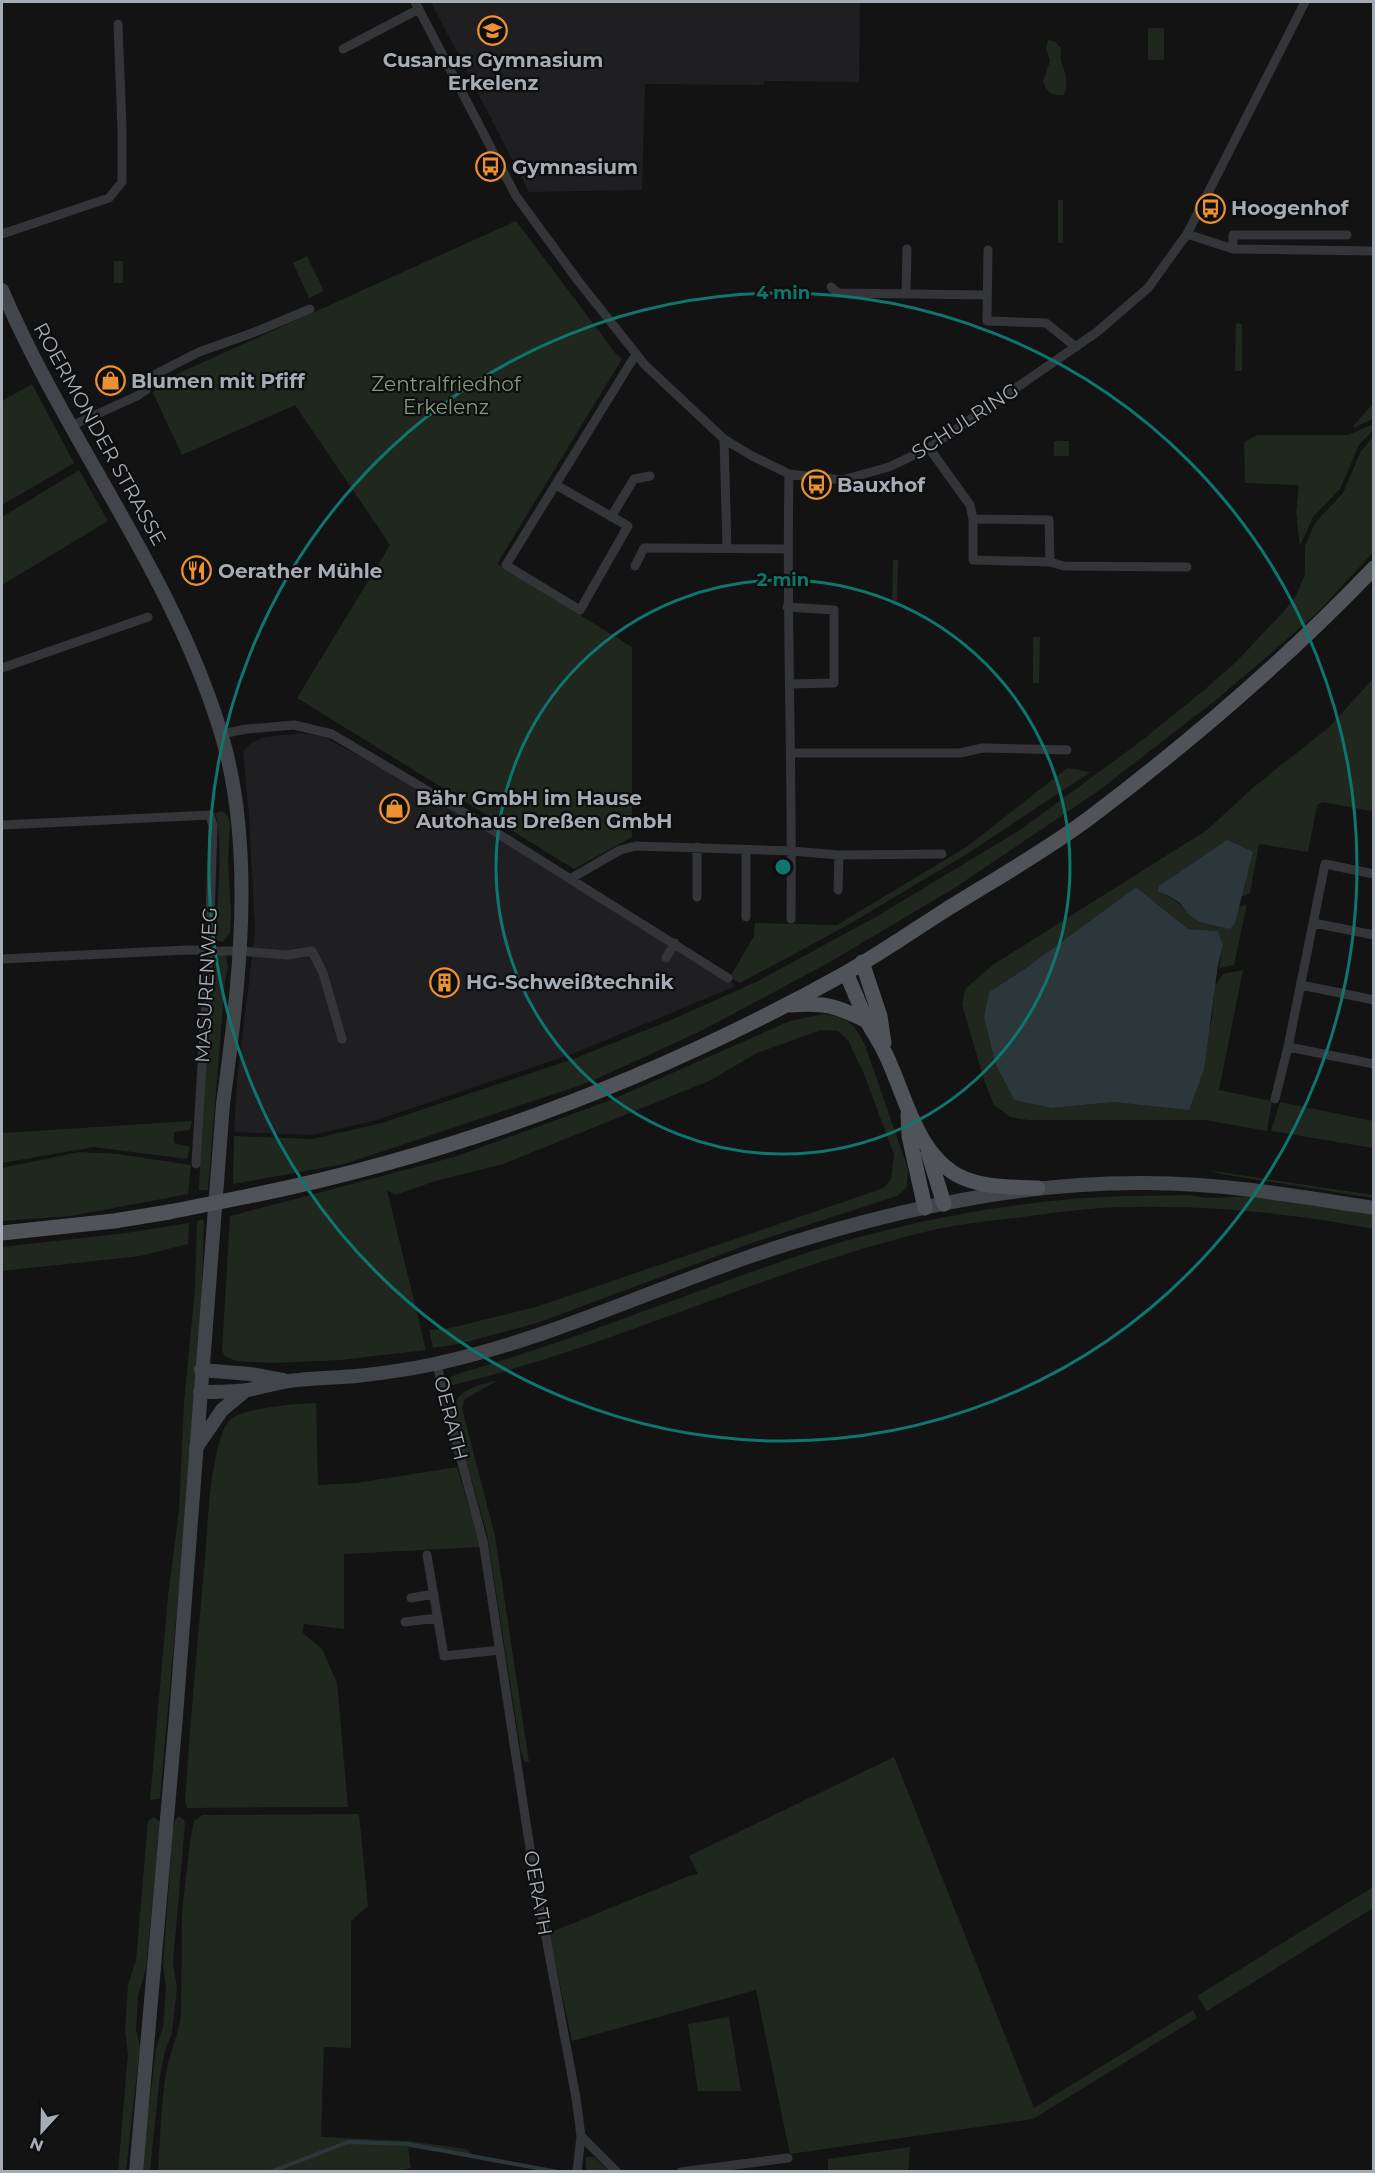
<svg xmlns="http://www.w3.org/2000/svg" width="1375" height="2173" viewBox="0 0 1375 2173" font-family="Montserrat,sans-serif">
<style>
.built{fill:#1f1f21}
.green{fill:#1f271f}
.water{fill:#2c373c}
.lines{fill:none;stroke-linecap:round;stroke-linejoin:round}
.stream{stroke:#2c373c;stroke-width:4}
.street{stroke:#343539;stroke-width:9}
.secondary{stroke:#424549;stroke-width:14}
.primary{stroke:#505358;stroke-width:15}
.primary-bridge{stroke:#505358;stroke-width:15}
.ring{fill:none;stroke:#0f766e;stroke-width:3}
.labels{text-anchor:middle;stroke-width:4.5;stroke-linejoin:round;paint-order:stroke}
.poi-label{font-size:20px;font-weight:bold;fill:#a5acb4;stroke:#0e0e0f;text-anchor:start}
.park-label{font-size:20px;fill:#7f9f7c;stroke:#0e0e0f}
.street-label{font-size:20px;fill:#a5acb4;stroke:#0e0e0f}
.centre{fill:#0f766e;stroke:#0e0e0f;stroke-width:3}
.ring-label{font-size:18px;text-anchor:middle;font-weight:bold;fill:#0f766e;stroke:#0e0e0f;stroke-width:4.5;stroke-linejoin:round;paint-order:stroke}
</style>
<rect width="100%" height="100%" fill="#131314"/>
<path class="built" d="M 431,2 L 860,2 L 859,82 L 765,81 L 763,85 L 645,84 L 642,190 L 529,192 Z
M 302,733 L 324,737 L 371,762 L 513,846 L 736,986 L 575,1053 L 377,1120 L 312,1135 L 234,1132 L 237,1079 L 255,933 L 249,815 L 243,751 L 251,743 L 265,737 Z"/>
<path class="green" d="M 1148,28 L 1164,28 L 1164,60 L 1148,60 Z
M 1048,40 L 1055,42 L 1061,48 C 1061,53 1060,59 1062,64 C 1066,75 1069,83 1064,95 C 1053,97 1047,92 1043,82 L 1050,61 L 1046,47 Z
M 1058,200 L 1063,200 L 1063,243 L 1058,243 Z
M 516,221 L 616,354 L 622,359 L 497,564 L 632,647 L 632,837 L 574,869 L 297,698 L 390,545 L 295,405 L 182,455 L 153,393 L 159,382 Z
M 307,256 L 324,291 L 309,298 L 293,263 Z
M 114,261 L 123,261 L 123,283 L 114,283 Z
M 1236,323 L 1242,324 L 1242,371 L 1235,371 Z
M 32,384 L 74,463 L 2,505 L 2,401 Z
M 1372,405 L 1373,419 L 1353,428 L 1354,425 Z
M 1373,424 L 1373,430 L 1359,445 L 1340,489 L 1313,517 L 1300,546 L 1296,512 L 1299,485 L 1245,483 L 1244,442 L 1257,435 L 1348,435 Z
M 1373,436 L 1373,552 L 1366,560 L 1317,613 L 1221,696 L 1097,792 L 956,887 L 830,962 L 703,1030 L 590,1082 L 345,1164 L 233,1184 L 234,1136 L 313,1139 L 382,1123 L 573,1059 L 671,1020 L 756,982 L 874,918 L 1020,830 L 1141,741 L 1203,691 L 1237,661 L 1285,610 L 1296,596 L 1305,574 L 1305,546 L 1315,523 L 1343,493 L 1360,453 Z
M 1054,441 L 1069,441 L 1069,456 L 1054,456 Z
M 79,470 L 108,521 L 2,585 L 2,517 Z
M 893,560 L 898,560 L 897,605 L 892,605 Z
M 1033,637 L 1040,637 L 1039,683 L 1033,683 Z
M 1373,679 L 1374,801 L 1371,811 L 1322,802 L 1317,805 L 1308,852 L 1259,844 L 1250,893 L 1241,897 L 1252,852 L 1158,892 C 1171,897 1179,902 1188,914 L 1235,923 L 1239,907 L 1247,904 L 1234,965 L 1219,968 L 1223,945 L 1218,931 L 1188,929 L 1136,887 L 1026,968 L 989,992 L 984,1017 L 995,1063 L 1014,1100 L 1051,1108 L 1114,1102 L 1189,1109 L 1212,1018 L 1215,986 L 1223,974 L 1243,970 L 1219,1090 L 1272,1101 L 1267,1131 L 1205,1120 L 1028,1120 L 1010,1117 L 994,1105 L 984,1080 L 962,1004 L 965,989 L 994,964 L 1207,830 L 1255,786 L 1328,728 Z
M 1067,768 L 1091,772 L 967,854 L 846,926 L 740,983 L 730,977 L 754,936 L 755,923 L 837,925 L 968,846 Z
M 222,811 L 227,815 L 230,822 L 228,862 L 231,913 L 230,933 L 223,942 L 217,941 L 216,935 C 217,903 224,841 215,813 Z
M 219,954 L 226,955 L 228,967 L 225,981 L 208,1190 L 199,1190 L 204,1068 L 215,959 Z
M 823,1014 C 849,1018 852,1021 865,1045 L 908,1169 L 907,1187 L 897,1196 L 755,1242 L 537,1323 L 459,1344 L 433,1348 L 429,1330 L 450,1328 L 539,1306 L 884,1188 L 891,1179 L 894,1155 L 864,1074 L 848,1040 L 838,1031 L 821,1030 L 757,1053 L 709,1081 L 503,1164 L 439,1180 L 395,1195 L 387,1190 L 426,1350 L 341,1360 L 272,1363 L 236,1361 L 225,1356 L 222,1351 L 230,1216 L 454,1157 L 611,1100 L 790,1021 Z
M 1280,1102 L 1373,1121 L 1373,1148 L 1271,1131 Z
M 192,1121 L 190,1130 L 174,1132 L 174,1143 L 190,1147 L 187,1159 L 94,1147 L 2,1163 L 2,1133 Z
M 79,1152 L 118,1154 L 191,1165 L 188,1194 L 71,1216 L 2,1221 L 2,1168 Z
M 1207,1170 L 1373,1195 L 1373,1198 L 1227,1175 Z
M 1189,1195 L 1206,1198 L 1258,1196 L 1373,1214 L 1373,1229 C 1295,1214 1212,1205 1132,1207 C 1095,1207 1059,1212 1023,1217 C 991,1221 959,1224 929,1231 C 766,1270 615,1346 453,1385 L 450,1384 L 451,1377 L 460,1373 C 580,1339 694,1290 812,1251 C 903,1222 1007,1202 1102,1197 C 1131,1195 1160,1196 1189,1195 Z
M 204,1219 L 202,1290 L 189,1472 L 160,1799 L 150,1800 L 168,1596 L 179,1510 L 184,1403 L 195,1288 L 197,1221 Z
M 189,1223 L 188,1244 L 140,1256 L 2,1271 L 2,1247 L 126,1233 Z
M 498,1380 L 465,1399 L 462,1408 L 495,1536 L 529,1762 L 525,1762 L 521,1752 L 487,1534 L 452,1411 C 455,1389 480,1385 498,1380 Z
M 316,1403 L 318,1485 L 356,1483 L 457,1467 L 481,1547 L 344,1554 L 344,1629 L 304,1624 L 303,1633 L 322,1649 L 337,1683 L 348,1807 L 187,1808 L 185,1802 C 190,1725 197,1648 204,1570 C 208,1529 208,1484 219,1443 C 222,1435 224,1425 231,1419 C 246,1407 296,1404 316,1403 Z
M 894,1757 L 1034,2108 L 1193,2010 L 1197,2018 L 1033,2119 L 790,2154 L 756,1990 L 572,2041 L 549,1933 L 689,1876 L 698,1874 L 689,1856 Z
M 359,1814 L 368,1906 L 351,1921 L 351,2048 L 324,2047 L 321,2137 L 408,2141 L 467,2149 L 470,2153 L 470,2157 L 408,2147 L 411,2168 L 399,2171 L 158,2171 C 160,2141 161,2109 165,2079 C 168,2057 178,2037 181,2015 L 182,1912 L 190,1841 L 194,1821 L 203,1815 Z
M 179,1816 L 184,1820 L 185,1824 L 173,1963 L 177,1988 L 172,2033 L 165,2051 L 160,2075 L 150,2171 L 141,2172 L 156,2049 L 163,2027 L 166,1989 L 163,1965 L 173,1828 L 175,1820 Z
M 154,1817 L 160,1822 L 146,1969 L 138,1996 L 136,2030 L 140,2046 L 126,2171 L 118,2172 L 128,2054 L 125,2031 L 128,1985 L 136,1960 L 148,1821 Z
M 1373,1887 L 1373,1908 L 1207,2011 L 1197,1996 Z
M 729,2017 L 741,2091 L 698,2091 L 688,2024 Z
M 910,2147 L 908,2171 L 828,2171 L 828,2159 Z
M 586,2157 L 594,2157 L 610,2172 L 586,2172 Z"/>
<path class="water" d="M 1227,840 L 1253,852 L 1235,923 L 1230,929 L 1200,922 L 1188,914 L 1180,903 L 1169,896 L 1158,892 L 1159,886 Z
M 1136,887 L 1188,929 L 1218,931 L 1223,945 L 1218,965 L 1204,1069 L 1189,1110 L 1114,1102 L 1051,1108 L 1014,1100 L 995,1063 L 984,1017 L 989,992 L 1026,968 Z"/>
<g class="lines">
<path class="stream" d="M 270,2172 L 348,2142 L 407,2144 L 558,2172"/>
<path class="street" d="M 415,2 L 516,196 L 579,282 L 645,365 L 724,439 L 752,456 L 789,474 L 842,480 L 889,467 L 929,448 L 1097,332 L 1148,288 L 1187,234 L 1305,2
M 343,49 L 419,9
M 2,234 L 109,198 L 122,182 L 122,129 L 118,24
M 1187,234 L 1233,249 L 1374,251
M 1233,249 L 1233,235 L 1347,235
M 988,250 L 987,321 L 1046,323 L 1076,347
M 831,287 L 838,293 L 987,295
M 906,294 L 907,249
M 71,426 L 137,396 L 146,390 L 156,374 L 199,352 L 255,332 L 310,309
M 724,439 L 727,548
M 929,448 L 970,505 L 973,519 L 973,560 L 1050,562 L 1064,566 L 1187,567
M 789,474 C 786,623 793,771 791,919
M 556,485 L 628,526 L 580,610 L 506,565 L 636,354
M 611,517 L 634,479 L 650,476
M 973,519 L 1049,520 L 1050,562
M 635,566 L 644,548 L 788,549
M 787,607 L 834,610 L 834,683 L 790,684
M 2,668 L 148,617
M 221,734 L 247,729 L 294,725 L 332,734 L 470,816 L 728,978
M 792,753 L 960,753 L 982,748 L 1067,750
M 2,825 L 210,815 L 213,826 L 209,950 L 196,1164
M 746,850 L 746,917
M 1374,874 L 1325,864 L 1288,1047 L 1374,1064
M 570,879 L 620,850 L 636,846 L 792,851 L 839,855 L 942,854
M 838,890 L 839,855
M 697,897 L 697,847
M 1314,923 L 1374,935
M 666,958 L 675,943
M 2,959 L 186,950 L 240,951 L 287,955 L 312,951 L 323,973 L 342,1039
M 1301,985 L 1374,1000
M 1275,1099 L 1288,1047
M 437,1363 L 442,1389 L 483,1541 L 533,1868 L 576,2098 L 581,2136 L 577,2172
M 427,1555 L 444,1656 L 500,1650
M 411,1598 L 434,1594
M 405,1622 L 438,1618
M 581,2136 L 617,2172
M 681,2172 L 788,2158"/>
<path class="secondary" d="M 2,290 C 67,442 173,574 221,733 C 256,849 239,987 223,1104 L 176,1716 L 136,2172
M 201,1370 L 250,1374 L 283,1380
M 200,1392 C 216,1392 232,1392 248,1390 C 262,1387 276,1383 289,1381 C 311,1378 334,1378 356,1376 C 383,1373 413,1369 439,1363 C 562,1336 675,1278 794,1242 C 908,1207 1026,1182 1145,1183 C 1222,1183 1298,1196 1374,1208
M 196,1448 L 222,1410 L 246,1390"/>
<path class="primary" d="M 862,962 L 880,1016 L 884,1043
M 846,973 C 853,988 859,1004 866,1019 C 871,1030 879,1040 884,1051 C 904,1090 915,1152 957,1175 C 981,1188 1011,1187 1038,1188
M 790,1005 C 824,1002 837,1006 867,1021
M 908,1114 L 909,1136 L 925,1208
M 928,1152 L 944,1204
M 249,1196 C 457,1154 659,1077 844,974 C 878,955 911,932 944,911 C 992,881 1042,853 1088,819 C 1190,742 1285,661 1374,568
M 2,1233 L 114,1221 L 169,1212"/>
<path class="primary-bridge" d="M 169,1212 L 249,1196"/>
</g>
<g class="ring">
<circle cx="783" cy="867" r="287"/>
<circle cx="783" cy="867" r="574"/>
</g>
<defs>
<symbol id="school-ring" viewBox="-11 -11 22 22"><circle r="9.5" fill="#0e0e0f" stroke="#ec9133" stroke-width="1.5"/><path d="M0-5L7-2L0 1L-7-2ZM-4 1L0 2.5L4 1V4Q0 6-4 4Z" fill="#ec9133"/></symbol>
<symbol id="bus-ring" viewBox="-11 -11 22 22"><circle r="9.5" fill="#0e0e0f" stroke="#ec9133" stroke-width="1.5"/><path d="M-5-6H5V4H4V6H2V4H-2V6H-4V4H-5ZM-3.5-4V0h7V-4ZM-3.5 1.2v1.5H-2V1.2ZM2 1.2v1.5H3.5V1.2Z" fill="#ec9133"/></symbol>
<symbol id="shop-ring" viewBox="-11 -11 22 22"><circle r="9.5" fill="#0e0e0f" stroke="#ec9133" stroke-width="1.5"/><path d="M-5-2.5h2.3a2.7 3.5 0 0 1 5.4 0H5L5.5 6h-11ZM-1.5-2.5h3a1.5 2.3 0 0 0-3 0Z" fill="#ec9133"/></symbol>
<symbol id="restaurant-ring" viewBox="-11 -11 22 22"><circle r="9.5" fill="#0e0e0f" stroke="#ec9133" stroke-width="1.5"/><path d="M-5-6h1v4h1v-4h1v4h1v-4h1v5L-1.5 .5V6h-2V.5L-5-1ZM5-6V6H3V1.5H1.5Q1.5-4 5-6Z" fill="#ec9133"/></symbol>
<symbol id="building-ring" viewBox="-11 -11 22 22"><circle r="9.5" fill="#0e0e0f" stroke="#ec9133" stroke-width="1.5"/><path d="M-4-6H4V6H1V3H-1V6H-4ZM-2.5-4.3h1.7v1.8h-1.7ZM.8-4.3h1.7v1.8H.8ZM-2.5-1h1.7V.8h-1.7ZM.8-1h1.7V.8H.8Z" fill="#ec9133"/></symbol>
</defs>
<g fill-rule="evenodd">
<use href="#school-ring" x="476" y="14" width="33" height="33"/>
<use href="#bus-ring" x="474" y="150" width="33" height="33"/>
<use href="#bus-ring" x="1194" y="192" width="33" height="33"/>
<use href="#shop-ring" x="94" y="364" width="33" height="33"/>
<use href="#bus-ring" x="800" y="468" width="33" height="33"/>
<use href="#restaurant-ring" x="180" y="554" width="33" height="33"/>
<use href="#shop-ring" x="378" y="792" width="33" height="33"/>
<use href="#building-ring" x="428" y="966" width="33" height="33"/>
</g>
<g class="labels">
<g class="poi-label">
<text x="493" y="67" text-anchor="middle">Cusanus Gymnasium<tspan x="493" dy="23">Erkelenz</tspan></text>
<text x="512" y="174">Gymnasium</text>
<text x="1231" y="215">Hoogenhof</text>
<text x="131" y="388">Blumen mit Pfiff</text>
<text x="837" y="492">Bauxhof</text>
<text x="218" y="578">Oerather Mühle</text>
<text x="416" y="805">Bähr GmbH im Hause<tspan x="416" dy="23">Autohaus Dreßen GmbH</tspan></text>
<text x="466" y="989">HG-Schweißtechnik</text>
</g>
<g class="park-label">
<text x="446" y="391">Zentralfriedhof<tspan x="446" dy="23">Erkelenz</tspan></text>
</g>
<g class="street-label">
<text transform="translate(965 421) rotate(-33)" y="7">SCHULRING</text>
<text transform="translate(100 434) rotate(61)" y="7">ROERMONDER STRASSE</text>
<text transform="translate(206 985) rotate(-87)" y="7">MASURENWEG</text>
<text transform="translate(451 1418) rotate(76)" y="7">OERATH</text>
<text transform="translate(538 1893) rotate(80)" y="7">OERATH</text>
</g>
</g>
<circle cx="783" cy="867" r="9" class="centre"/>
<g class="ring-label">
<text x="783" y="299">4 min</text>
<text x="783" y="586">2 min</text>
</g>
<rect width="1375" height="2173" fill="none" stroke="#a5acb4" stroke-width="6"/>
<g transform="translate(42 2131) rotate(202)" stroke="#0e0e0f" stroke-width="4.5" paint-order="stroke">
<path d="M0-4.5L10 22L0 15L-10 22Z" fill="#a5acb4"/>
<text y="-9" font-size="16" font-weight="bold" text-anchor="middle" fill="#a5acb4">N</text>
</g>
</svg>
